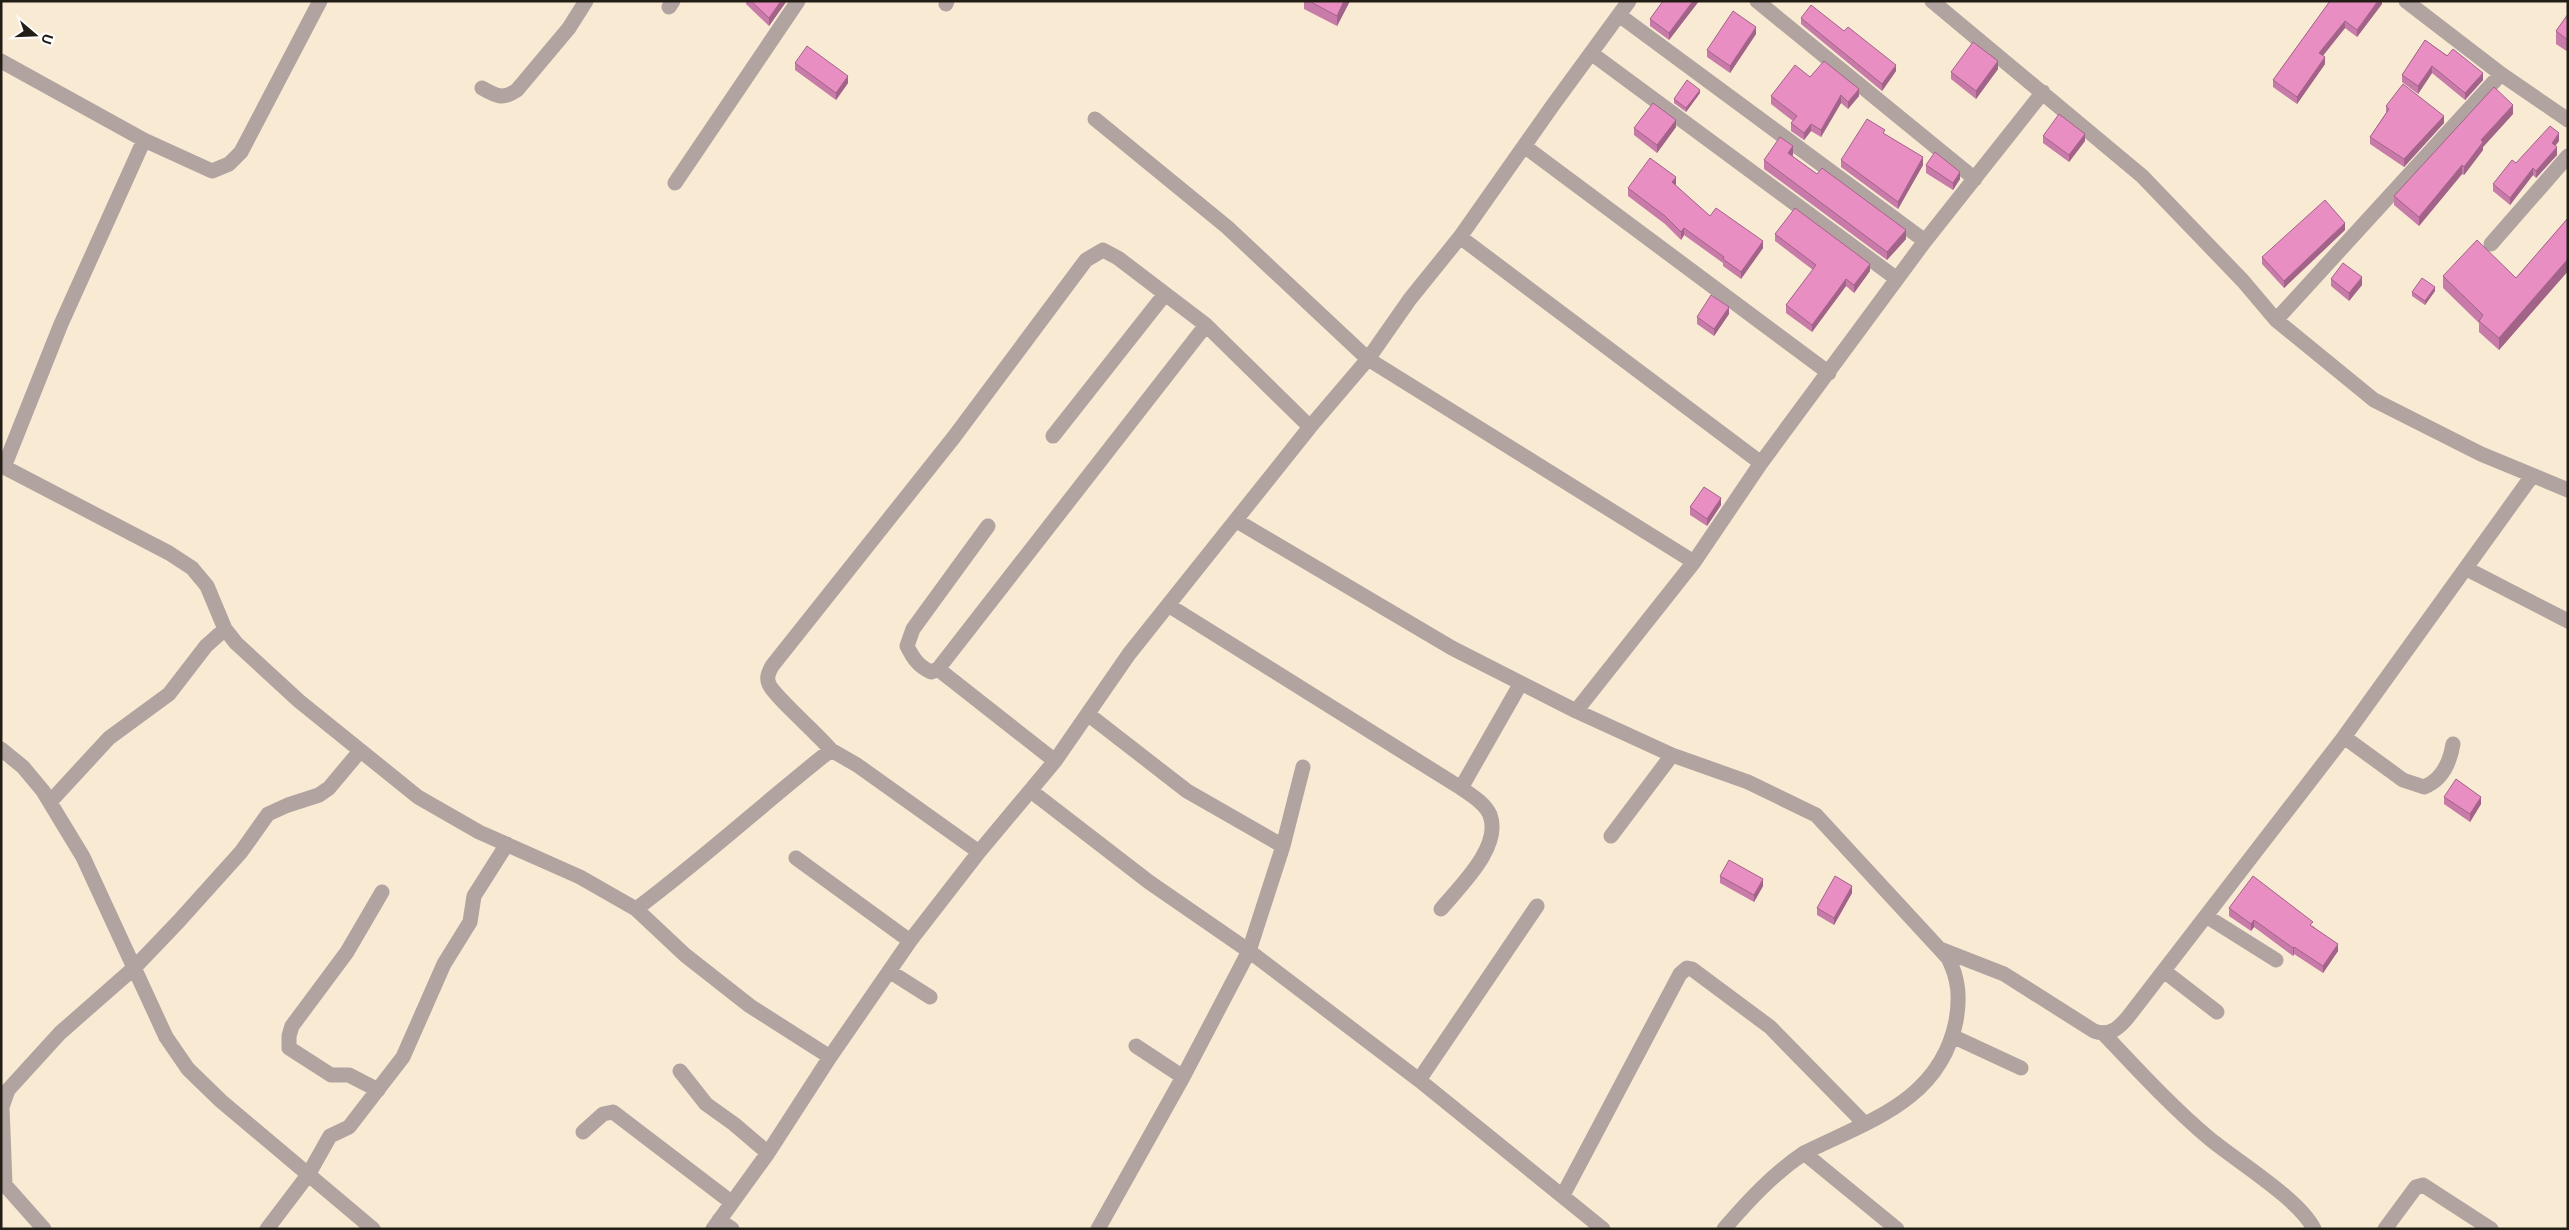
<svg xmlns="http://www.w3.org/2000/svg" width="2569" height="1230" viewBox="0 0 2569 1230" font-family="'Open Sans',sans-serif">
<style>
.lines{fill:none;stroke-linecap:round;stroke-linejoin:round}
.minor{stroke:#b0a3a0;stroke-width:15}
.wall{fill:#c87aa8}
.shaded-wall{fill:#a26388}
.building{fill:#e88ec3;stroke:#a26388}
</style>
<rect width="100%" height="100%" fill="#f8ead3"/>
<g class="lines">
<path class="minor" d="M 1757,1 L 1975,179
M 1932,1 L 2142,176 L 2243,281 L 2276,320 L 2374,400 L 2481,454 L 2568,490
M 2406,1 L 2501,74 L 2568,120
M 946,4 L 947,1
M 669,7 L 673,1
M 1619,15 L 1925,241
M 1591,53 L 1897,279
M 1,61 L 144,140 L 61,324 L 4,467 L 169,553 L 192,568 L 207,586 L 225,629 L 236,643 L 299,701 L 418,797 L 479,832 L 580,877 L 636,909 C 703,859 765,802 831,750 L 857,765 L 979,852
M 482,88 C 496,96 503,100 517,90 L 569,28 L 586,1
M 1095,119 L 1227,227 L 1368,359 L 1694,562
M 144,140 L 212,171 L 229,164 L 241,152 L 320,1
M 1524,146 L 1829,373
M 675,183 L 798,1
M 1460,237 L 1761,463
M 2491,244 L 2568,156
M 2276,320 L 2501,74
M 1053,436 L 1165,294
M 1237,521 L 1452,648 L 1576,711 L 1672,755 L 1748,782 L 1816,815 L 1948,958 C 1959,979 1960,998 1956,1021 C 1940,1101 1868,1121 1804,1153 C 1773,1174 1748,1201 1724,1229
M 988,526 L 913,629 L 907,646 C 913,658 918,666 931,672 L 938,669 L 1206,325
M 2467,569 L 2568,621
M 1168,605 L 1461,788 C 1471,795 1485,803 1490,815 C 1502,847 1460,886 1441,909
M 938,669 L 1055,761
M 1576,711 L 1694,562 L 1761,463 L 1925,241 L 2043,92
M 1089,715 L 1187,791 L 1283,846
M 2344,737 L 2403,780 L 2424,787 C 2442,780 2450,762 2453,744
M 1,749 L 23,767 L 43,791 L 83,857 L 166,1037 L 188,1069 L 221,1101 L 373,1229
M 831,750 C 820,736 773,695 769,684 C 766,677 769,672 772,666 L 954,437 L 1086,260 L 1103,250 L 1118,258 L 1206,325 L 1310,427
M 1461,788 L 1521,683
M 1031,791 L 1149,882 L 1249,951 L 1419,1080 L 1603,1229
M 50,802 L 109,738 L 169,694 L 206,646 L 225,629
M 1611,836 L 1672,755
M 796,858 L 910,941
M 636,909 L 685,955 L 750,1006 L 830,1057
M 2206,916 L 2276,960
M 1940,949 L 2004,974 L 2094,1031 C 2109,1037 2119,1028 2128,1017 L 2344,737 L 2532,476
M 889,971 L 930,997
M 2164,971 L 2217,1012
M 2104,1034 C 2138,1070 2172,1107 2210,1139 C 2238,1162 2299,1199 2314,1229
M 1952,1036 L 2021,1068
M 1136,1046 L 1183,1077
M 680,1071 L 706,1104 L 734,1124 L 768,1153
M 1419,1080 L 1537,906
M 378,1090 L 349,1075 L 331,1075 L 289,1048 L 289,1036 L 292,1026 L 347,952 L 382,892
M 583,1132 L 603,1114 L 613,1112 L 731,1202
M 1804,1153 L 1897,1229
M 1563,1195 L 1680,974 L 1687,968 L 1692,969 L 1770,1027 L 1864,1123
M 719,1220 L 732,1229
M 44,1229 L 5,1185 L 2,1107 L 8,1090 L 60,1033 L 134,968 L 178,922 L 241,852 L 268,814 L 288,805 L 319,795 L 329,788 L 360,751
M 267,1229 L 308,1175 L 330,1136 L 349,1127 L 403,1057 L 444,964 L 470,922 L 474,896 L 507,844
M 713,1229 L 768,1153 L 830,1057 L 910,941 L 979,852 L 1055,761 L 1129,654 L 1310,427 L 1368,359 L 1410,299 L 1460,237 L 1553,105 L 1629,1
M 1098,1229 L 1183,1077 L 1249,951 L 1283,846 L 1303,767
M 2385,1229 L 2416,1187 L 2423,1185 L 2491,1229"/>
</g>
<path class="wall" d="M 746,1 L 786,1 L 786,2 L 769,26 L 746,4 Z
M 1304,1 L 1350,1 L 1337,26 L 1304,9 Z
M 1663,1 L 1699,1 L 1669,40 L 1650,26 L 1650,19 Z
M 2330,1 L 2382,1 L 2382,4 L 2357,37 L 2345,28 L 2323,56 L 2325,64 L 2297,104 L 2273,87 L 2273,80 Z
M 2568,14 L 2568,52 L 2556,44 L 2556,31 Z
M 1801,18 L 1844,31 L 1896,71 L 1882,91 L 1801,24 Z
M 1756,34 L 1730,73 L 1707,57 L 1707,50 Z
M 2425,40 L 2483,80 L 2465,100 L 2432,73 L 2418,94 L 2402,82 L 2402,75 Z
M 795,63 L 848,83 L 836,100 L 795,70 Z
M 1998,69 L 1976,99 L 1951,79 L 1951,72 Z
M 1810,77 L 1859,96 L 1848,109 L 1841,103 L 1821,137 L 1811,131 L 1804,140 L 1791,131 L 1791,123 L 1793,121 L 1771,104 L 1771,96 Z
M 1700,93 L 1686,112 L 1674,103 L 1674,99 Z
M 2386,106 L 2444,123 L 2404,167 L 2370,144 L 2370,137 L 2386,113 Z
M 2513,114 L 2483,147 L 2483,150 L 2464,175 L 2462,174 L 2419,226 L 2394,205 L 2394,196 Z
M 1676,127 L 1657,153 L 1634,135 L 1634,128 Z
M 1885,134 L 1923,165 L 1898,209 L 1841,167 L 1841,160 Z
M 2043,136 L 2085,141 L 2069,162 L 2043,143 Z
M 2559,141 L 2555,146 L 2557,155 L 2536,178 L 2533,175 L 2510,205 L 2493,191 L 2493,184 L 2516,163 Z
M 1793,155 L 1792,156 L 1906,239 L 1887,260 L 1764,169 L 1764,160 Z
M 1926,165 L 1960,179 L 1953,190 L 1926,173 Z
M 1676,184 L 1675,185 L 1710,216 L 1763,248 L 1741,279 L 1723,266 L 1723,263 L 1684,235 L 1681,240 L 1665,224 L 1628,196 L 1628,188 Z
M 2568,218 L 2568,271 L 2499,350 L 2479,332 L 2479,323 L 2443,288 L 2443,276 L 2516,278 Z
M 2345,230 L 2284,288 L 2262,264 L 2262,257 Z
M 1775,234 L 1870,271 L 1854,293 L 1846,286 L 1812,332 L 1786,313 L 1786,305 L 1813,270 L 1775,241 Z
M 2331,279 L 2362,285 L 2349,301 L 2331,286 Z
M 2435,291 L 2425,305 L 2412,296 L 2412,292 Z
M 1729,314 L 1714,336 L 1697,324 L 1697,317 Z
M 1721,505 L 1707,526 L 1690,515 L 1690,507 Z
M 2444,797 L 2481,804 L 2470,822 L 2444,804 Z
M 1720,876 L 1763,886 L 1754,902 L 1720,883 Z
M 1852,893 L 1834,925 L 1817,915 L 1817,908 Z
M 2229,908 L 2313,926 L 2338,951 L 2323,973 L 2294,954 L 2293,956 L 2254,927 L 2251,931 L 2229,916 Z"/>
<path class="shaded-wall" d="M 781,1 L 786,1 L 786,2 L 769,26 L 769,18 Z
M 1344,1 L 1350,1 L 1337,26 L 1337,16 Z
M 1693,1 L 1699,1 L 1669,40 L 1669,33 Z
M 2378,1 L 2382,1 L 2382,4 L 2357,37 L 2357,30 Z
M 2345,21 L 2345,28 L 2319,60 L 2319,53 Z
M 1756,27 L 1756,34 L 1730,73 L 1730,66 Z
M 2325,57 L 2325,64 L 2297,104 L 2297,97 Z
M 1998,61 L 1998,69 L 1976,99 L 1976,91 Z
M 1896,65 L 1896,71 L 1882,91 L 1882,84 Z
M 2432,66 L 2432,73 L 2418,94 L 2418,86 Z
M 2483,73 L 2483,80 L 2465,100 L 2465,93 Z
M 848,76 L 848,83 L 836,100 L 836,93 Z
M 1859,89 L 1859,96 L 1848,109 L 1848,102 Z
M 1700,90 L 1700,93 L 1686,112 L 1686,108 Z
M 1841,95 L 1841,103 L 1821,137 L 1821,130 Z
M 2513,105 L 2513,114 L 2483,147 L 2483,150 L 2464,175 L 2464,167 L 2481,140 Z
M 2444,116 L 2444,123 L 2404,167 L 2404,159 Z
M 1676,120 L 1676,127 L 1657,153 L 1657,145 Z
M 1811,124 L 1811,131 L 1804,140 L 1804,133 Z
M 2559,133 L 2559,141 L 2552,150 L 2552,143 Z
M 2085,134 L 2085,141 L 2069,162 L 2069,155 Z
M 1793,146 L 1793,155 L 1788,161 L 1788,153 Z
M 2557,147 L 2557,155 L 2536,178 L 2536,171 Z
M 1923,157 L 1923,165 L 1898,209 L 1898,202 Z
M 2462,165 L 2462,174 L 2419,226 L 2419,217 Z
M 2533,168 L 2533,175 L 2510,205 L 2510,198 Z
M 1960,172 L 1960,179 L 1953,190 L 1953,183 Z
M 1676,177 L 1676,184 L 1672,189 L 1672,182 Z
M 2345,223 L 2345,230 L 2284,288 L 2284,281 Z
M 1684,228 L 1684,235 L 1681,240 L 1681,232 Z
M 1906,230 L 1906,239 L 1887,260 L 1887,252 Z
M 1763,241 L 1763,248 L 1741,279 L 1741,272 Z
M 2568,259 L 2568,271 L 2499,350 L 2499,338 Z
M 1870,264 L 1870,271 L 1854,293 L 1854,285 Z
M 2362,277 L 2362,285 L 2349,301 L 2349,293 Z
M 1846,279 L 1846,286 L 1812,332 L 1812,325 Z
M 2435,287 L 2435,291 L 2425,305 L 2425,301 Z
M 1729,307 L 1729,314 L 1714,336 L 1714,329 Z
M 1721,498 L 1721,505 L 1707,526 L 1707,519 Z
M 2481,797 L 2481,804 L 2470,822 L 2470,814 Z
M 1763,879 L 1763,886 L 1754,902 L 1754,895 Z
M 1852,886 L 1852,893 L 1834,925 L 1834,918 Z
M 2254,920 L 2254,927 L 2251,931 L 2251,924 Z
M 2338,944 L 2338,951 L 2323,973 L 2323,966 Z
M 2294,947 L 2294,954 L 2293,956 L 2293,948 Z"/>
<path class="building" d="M 751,1 L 781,1 L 769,18 Z
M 1309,1 L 1344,1 L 1337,16 Z
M 1663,1 L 1693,1 L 1669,33 L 1650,19 Z
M 2330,1 L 2378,1 L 2357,30 L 2345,21 L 2319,53 L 2325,57 L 2297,97 L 2273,80 Z
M 1811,5 L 1844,31 L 1848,27 L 1896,65 L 1882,84 L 1801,18 Z
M 1733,11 L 1756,27 L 1730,66 L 1707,50 Z
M 2568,14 L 2568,40 L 2556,31 Z
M 2425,40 L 2447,56 L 2453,49 L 2483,73 L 2465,93 L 2432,66 L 2418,86 L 2402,75 Z
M 1973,42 L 1998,61 L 1976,91 L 1951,72 Z
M 807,46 L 848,76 L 836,93 L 795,63 Z
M 1824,61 L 1859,89 L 1848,102 L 1841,95 L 1821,130 L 1811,124 L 1804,133 L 1791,123 L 1797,116 L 1771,96 L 1795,65 L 1810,77 Z
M 1687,80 L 1700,90 L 1686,108 L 1674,99 Z
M 2403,84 L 2444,116 L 2404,159 L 2370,137 L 2389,109 L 2386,106 Z
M 2494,87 L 2513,105 L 2481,140 L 2483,142 L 2464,167 L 2462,165 L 2419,217 L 2394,196 Z
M 1653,103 L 1676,120 L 1657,145 L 1634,128 Z
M 2059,114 L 2085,134 L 2069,155 L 2043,136 Z
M 1867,119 L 1885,130 L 1883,133 L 1923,157 L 1898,202 L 1841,160 Z
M 2550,126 L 2559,133 L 2552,143 L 2557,147 L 2536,171 L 2533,168 L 2510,198 L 2493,184 L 2512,160 L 2516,163 Z
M 1780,137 L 1793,146 L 1788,153 L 1817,174 L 1822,168 L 1906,230 L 1887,252 L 1764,160 Z
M 1935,152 L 1960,172 L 1953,183 L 1926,165 Z
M 1650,158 L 1676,177 L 1672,182 L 1710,216 L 1716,208 L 1763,241 L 1741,272 L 1723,259 L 1724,257 L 1684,228 L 1681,232 L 1665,216 L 1628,188 Z
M 2325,200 L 2345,223 L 2284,281 L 2262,257 Z
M 1795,208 L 1870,264 L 1854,285 L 1846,279 L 1812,325 L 1786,305 L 1816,265 L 1775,234 Z
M 2568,218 L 2568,259 L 2499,338 L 2479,321 L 2483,315 L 2443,276 L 2477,240 L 2516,278 Z
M 2343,263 L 2362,277 L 2349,293 L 2331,279 Z
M 2422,278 L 2435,287 L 2425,301 L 2412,292 Z
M 1711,295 L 1729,307 L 1714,329 L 1697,317 Z
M 1704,487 L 1721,498 L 1707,519 L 1690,507 Z
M 2456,779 L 2481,797 L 2470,814 L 2444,797 Z
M 1729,860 L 1763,879 L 1754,895 L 1720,876 Z
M 1835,876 L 1852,886 L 1834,918 L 1817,908 Z
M 2253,876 L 2313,922 L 2310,925 L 2338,944 L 2323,966 L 2294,947 L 2293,948 L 2254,920 L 2251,924 L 2229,908 Z"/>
<rect width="2569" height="1230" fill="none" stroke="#231e15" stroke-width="5"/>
<g transform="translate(35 35) rotate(109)" stroke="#ffffff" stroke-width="4" paint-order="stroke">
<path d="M0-4L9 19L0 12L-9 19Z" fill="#231e15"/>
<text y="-8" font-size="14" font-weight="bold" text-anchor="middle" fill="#231e15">U</text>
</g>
</svg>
